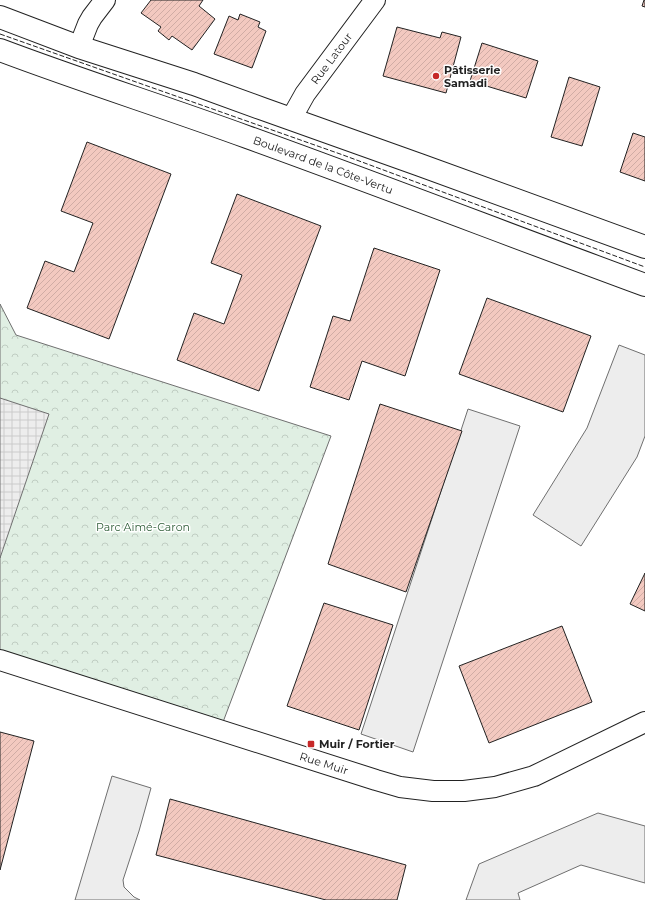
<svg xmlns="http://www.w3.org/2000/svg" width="645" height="900" viewBox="0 0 645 900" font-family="Montserrat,sans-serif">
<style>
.park{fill:url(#park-crowns);stroke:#6f6f6f}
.parking{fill:#ededed;stroke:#6f6f6f}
.plaza{fill:url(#plaza-grid);stroke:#6f6f6f}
.building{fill:url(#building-hatch);stroke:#222}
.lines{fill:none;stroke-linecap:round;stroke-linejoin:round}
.minor-casing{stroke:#222;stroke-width:22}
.secondary-casing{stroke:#222;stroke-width:24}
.minor{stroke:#fff;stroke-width:20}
.secondary{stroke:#fff;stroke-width:22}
.fence{stroke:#222;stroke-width:1;stroke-dasharray:5 2;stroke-linecap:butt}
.poi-dot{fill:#c62828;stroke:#fff;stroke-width:1.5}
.labels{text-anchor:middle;stroke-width:3;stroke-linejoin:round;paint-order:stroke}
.street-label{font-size:11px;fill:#222;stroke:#fff}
.poi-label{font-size:11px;font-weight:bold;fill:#222;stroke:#fff;text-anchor:start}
.park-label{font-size:11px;fill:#2f5e38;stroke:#fff}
</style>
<defs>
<pattern id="park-crowns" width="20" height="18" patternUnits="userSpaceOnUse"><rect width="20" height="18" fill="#e0efe3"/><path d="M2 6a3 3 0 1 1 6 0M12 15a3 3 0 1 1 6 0" fill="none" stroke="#c0cdc2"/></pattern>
<pattern id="plaza-grid" width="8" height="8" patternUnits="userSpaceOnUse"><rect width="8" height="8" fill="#ededed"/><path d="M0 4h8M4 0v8" fill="none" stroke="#cbcbcb"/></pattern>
<pattern id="building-hatch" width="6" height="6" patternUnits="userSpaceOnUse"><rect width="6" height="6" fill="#f3c9c0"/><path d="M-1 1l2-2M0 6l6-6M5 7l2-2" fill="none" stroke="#d0aca5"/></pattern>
</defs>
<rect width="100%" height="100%" fill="#fff"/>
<path class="park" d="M 0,304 L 16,335 L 331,436 L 220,730 L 0,660 Z"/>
<path class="parking" d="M 619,345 L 645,355 L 645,436 L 637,457 L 581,546 L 533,515 L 587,428 Z
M 468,409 L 520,426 L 413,752 L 361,734 Z
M 112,776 L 151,788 L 139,831 L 123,880 L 124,887 L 134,897 L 140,900 L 75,900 Z
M 598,813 L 645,826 L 645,883 L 581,865 L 518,893 L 520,900 L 466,900 L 479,864 Z"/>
<path class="plaza" d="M 0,398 L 49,414 L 0,558 Z"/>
<path class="building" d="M 151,0 L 203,0 L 199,6 L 215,19 L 192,50 L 172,36 L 169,40 L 158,31 L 161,27 L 141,13 Z
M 644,0 L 645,0 L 645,7 L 642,6 Z
M 240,14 L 260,22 L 258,27 L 266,31 L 252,68 L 214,54 L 229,16 L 238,20 Z
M 397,27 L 440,38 L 442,32 L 461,37 L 446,93 L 383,76 Z
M 482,43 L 538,61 L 526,98 L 470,81 Z
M 569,77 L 600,87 L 582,146 L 551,137 Z
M 633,133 L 645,137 L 645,181 L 620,172 Z
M 87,142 L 171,174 L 109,339 L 27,308 L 45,261 L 74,272 L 93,223 L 61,211 Z
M 237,194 L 321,226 L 259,391 L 177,360 L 194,313 L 224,324 L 242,275 L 211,263 Z
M 374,248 L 440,270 L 405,376 L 362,361 L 349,400 L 310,387 L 333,316 L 350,321 Z
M 487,298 L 591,336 L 563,412 L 459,374 Z
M 380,404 L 462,431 L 406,592 L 328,564 Z
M 645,573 L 645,611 L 630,604 Z
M 324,603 L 393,625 L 359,730 L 287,706 Z
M 562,626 L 592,702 L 489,743 L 459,666 Z
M 0,732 L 34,741 L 0,870 Z
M 170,799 L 406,865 L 397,900 L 326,900 L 156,855 Z"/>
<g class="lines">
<defs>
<g id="minor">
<path d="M 79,47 L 88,24 L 92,17 L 105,0"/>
<path id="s1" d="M 291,119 L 305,94 L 375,0"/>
<path id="s2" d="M 0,660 L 376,780 L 400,787 L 433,791 L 464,791 L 495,787 L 534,776 L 645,722"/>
</g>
<g id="secondary">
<path d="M 0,17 L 79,47 L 194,84 L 263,109 L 420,165 L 645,247"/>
<path id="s3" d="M 0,50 C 82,81 165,107 247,137 C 380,185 512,236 645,285"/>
</g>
</defs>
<use href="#minor" class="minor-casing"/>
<use href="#secondary" class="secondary-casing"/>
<use href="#minor" class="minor"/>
<use href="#secondary" class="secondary"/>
<path class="fence" d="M 0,34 L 343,155 L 645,267"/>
</g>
<g class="poi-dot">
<circle cx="436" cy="76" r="4"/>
<rect x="307" y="740" width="8" height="8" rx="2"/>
</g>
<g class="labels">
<g class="street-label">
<text dy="4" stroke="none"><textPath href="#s1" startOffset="73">Rue Latour</textPath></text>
<text dy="4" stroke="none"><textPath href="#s3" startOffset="343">Boulevard de la Côte-Vertu</textPath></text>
<text dy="4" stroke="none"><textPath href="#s2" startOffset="340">Rue Muir</textPath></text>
</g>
<g class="poi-label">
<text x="444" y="74">Pâtisserie<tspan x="444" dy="13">Samadi</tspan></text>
<text x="319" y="748">Muir / Fortier</text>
</g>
<g class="park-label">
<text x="143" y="531">Parc Aimé-Caron</text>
</g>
</g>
</svg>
